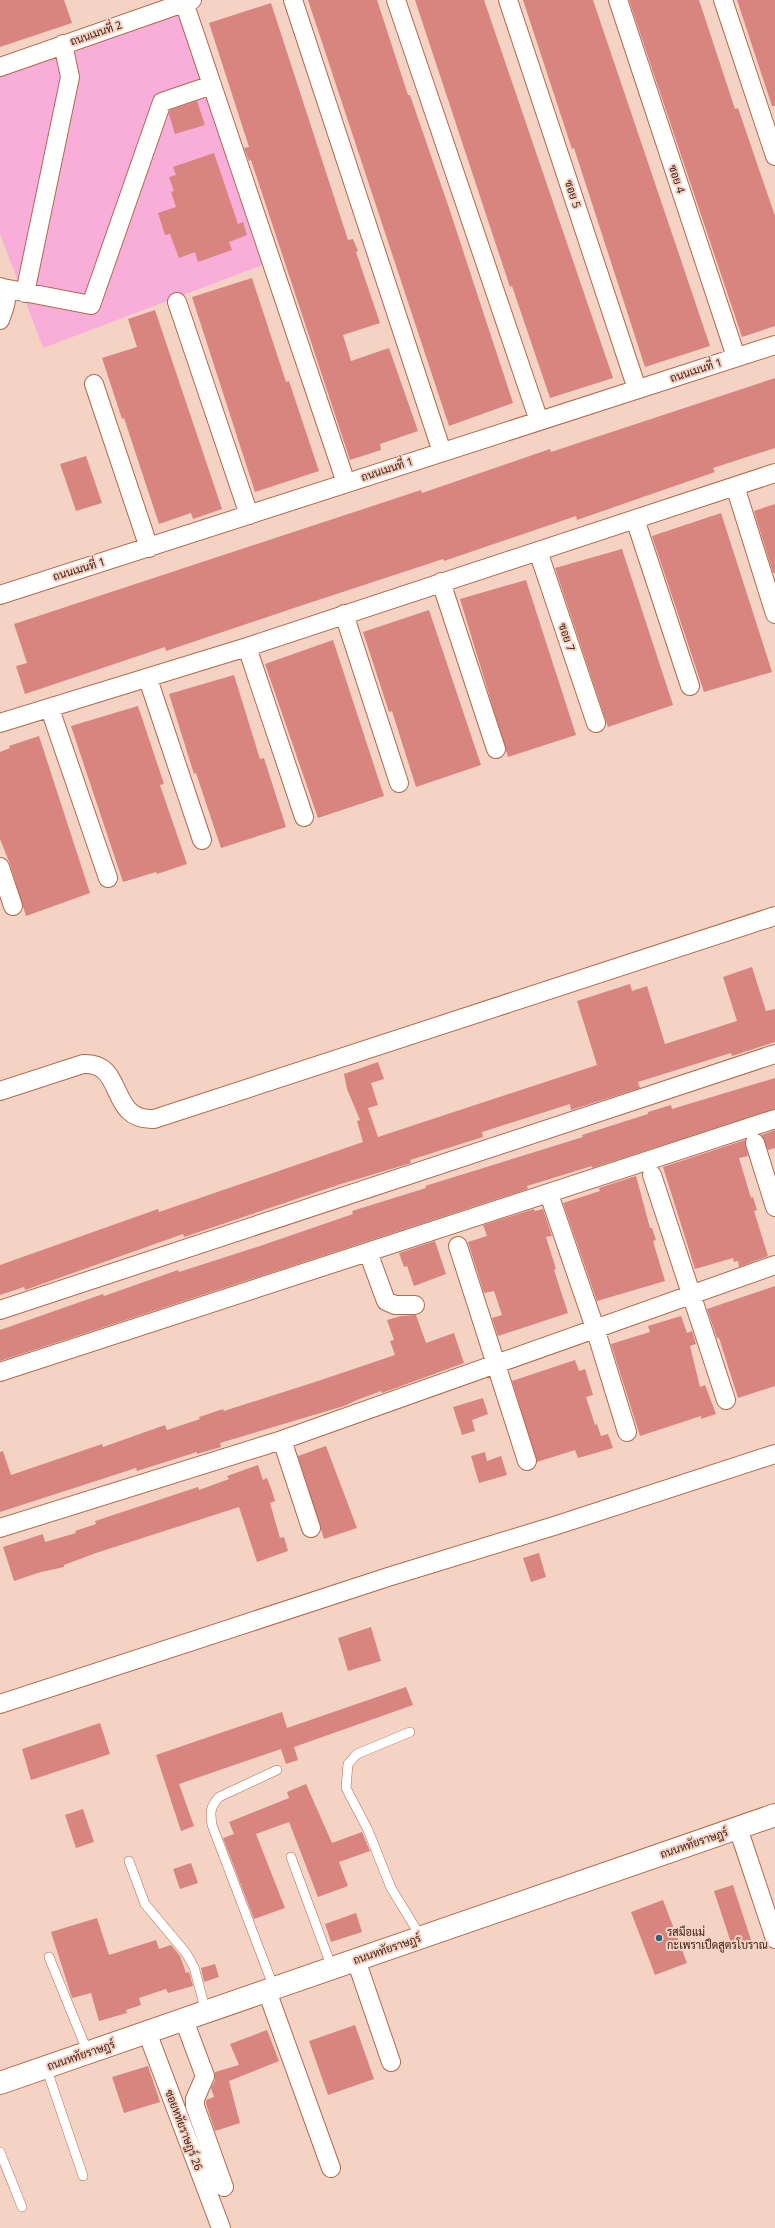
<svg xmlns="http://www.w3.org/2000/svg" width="775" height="2228" viewBox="0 0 775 2228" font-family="'Noto Sans',Sarabun,sans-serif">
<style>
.green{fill:#f9aeda}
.building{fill:#d8847f}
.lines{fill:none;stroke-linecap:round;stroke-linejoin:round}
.service-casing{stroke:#b3694a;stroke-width:10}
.minor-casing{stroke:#b3694a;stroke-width:20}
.secondary-casing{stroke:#b3694a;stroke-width:24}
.service{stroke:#fff;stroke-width:9}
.minor{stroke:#fff;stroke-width:18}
.secondary{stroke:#fff;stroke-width:22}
.poi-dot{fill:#27667b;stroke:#f4d3c5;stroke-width:1.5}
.labels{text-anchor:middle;stroke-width:4;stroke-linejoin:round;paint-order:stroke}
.street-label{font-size:11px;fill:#402114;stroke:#f4d3c5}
.poi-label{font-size:11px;fill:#402114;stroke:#f4d3c5;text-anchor:start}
</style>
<rect width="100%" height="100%" fill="#f4d3c5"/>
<path class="green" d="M 181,4 L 273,261 L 43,348 L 0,234 L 0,66 Z"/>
<path class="building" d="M 0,0 L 64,0 L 72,23 L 0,47 Z
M 308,0 L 377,0 L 408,95 L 410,95 L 449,208 L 513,403 L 449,426 Z
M 415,0 L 484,0 L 613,378 L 550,398 L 512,286 L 510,287 Z
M 523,0 L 593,0 L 710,346 L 645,367 L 574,148 L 572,149 Z
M 629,0 L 699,0 L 735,109 L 738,108 L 775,216 L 775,326 L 742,337 Z
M 737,0 L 775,0 L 775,106 L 772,106 Z
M 271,3 L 348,240 L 353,239 L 358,251 L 356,252 L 380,323 L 343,335 L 351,361 L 389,348 L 418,431 L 380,444 L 381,450 L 350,460 L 251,160 L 249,161 L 244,148 L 249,147 L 209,23 Z
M 197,101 L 205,125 L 175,134 L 169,114 L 170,110 Z
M 214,153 L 238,224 L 243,222 L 247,235 L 229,242 L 232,250 L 198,262 L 195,252 L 179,258 L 170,234 L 165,235 L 158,213 L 176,207 L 171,192 L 174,191 L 169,177 L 176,175 L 173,167 Z
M 252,278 L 286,382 L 289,381 L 319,471 L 255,492 L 192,297 Z
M 155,310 L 222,509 L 193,519 L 191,513 L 159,524 L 124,418 L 122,419 L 102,358 L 137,347 L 128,319 Z
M 775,378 L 775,448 L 713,468 L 715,472 L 577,520 L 576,516 L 444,561 L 443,559 L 303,605 L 166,651 L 165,647 L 25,694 L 16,666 L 27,663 L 14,624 L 421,490 L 422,493 L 550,449 L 551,452 Z
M 86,456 L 102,503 L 76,511 L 60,464 Z
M 775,504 L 775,573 L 773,573 L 754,511 Z
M 721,513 L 772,672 L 704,692 L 652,536 Z
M 622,549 L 673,705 L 608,727 L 555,568 Z
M 526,580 L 576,735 L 508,757 L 460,599 Z
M 429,610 L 481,765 L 416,787 L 392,711 L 389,712 L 363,632 Z
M 333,640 L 384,796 L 318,818 L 265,664 Z
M 234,675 L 260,759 L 264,758 L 286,827 L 221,848 L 196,773 L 194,774 L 169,694 Z
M 138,706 L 164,784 L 160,785 L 187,864 L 157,874 L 156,872 L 123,882 L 71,726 Z
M 39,736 L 90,893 L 26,916 L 10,864 L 0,839 L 0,752 L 10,748 L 9,746 Z
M 752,967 L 766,1011 L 775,1009 L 775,1042 L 732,1056 L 731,1053 L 638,1082 L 640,1088 L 571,1110 L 570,1104 L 482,1132 L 483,1137 L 410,1160 L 411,1163 L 341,1184 L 184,1237 L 183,1234 L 25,1290 L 24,1287 L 0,1295 L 0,1265 L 158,1209 L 159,1212 L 363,1142 L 357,1121 L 360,1120 L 347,1089 L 344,1074 L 378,1062 L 384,1079 L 371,1083 L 378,1105 L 368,1108 L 378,1137 L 597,1065 L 577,1001 L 630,984 L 632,991 L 647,986 L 665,1044 L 737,1021 L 723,977 Z
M 775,1078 L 775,1109 L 592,1168 L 592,1166 L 527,1186 L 528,1189 L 0,1361 L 0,1330 L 103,1294 L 104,1296 L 178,1270 L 179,1272 L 263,1245 L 353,1214 L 352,1211 L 426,1188 L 425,1186 L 583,1137 L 582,1135 L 648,1114 L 648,1112 L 671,1105 L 672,1109 Z
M 775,1130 L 775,1148 L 768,1150 L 761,1135 Z
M 745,1140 L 748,1156 L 739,1158 L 751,1198 L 753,1197 L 757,1210 L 754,1211 L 768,1256 L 739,1267 L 738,1261 L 734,1262 L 733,1258 L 695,1269 L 663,1167 Z
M 636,1176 L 650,1228 L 652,1228 L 656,1240 L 653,1241 L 665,1281 L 597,1301 L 563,1203 L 600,1191 L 599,1188 Z
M 534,1209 L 535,1211 L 543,1209 L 552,1236 L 546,1237 L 556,1269 L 554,1270 L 568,1313 L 498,1336 L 492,1318 L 502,1315 L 494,1291 L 484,1293 L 468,1242 L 487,1236 L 483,1225 Z
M 435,1241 L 446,1274 L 414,1286 L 407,1266 L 404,1267 L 399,1253 Z
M 775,1286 L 775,1386 L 738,1398 L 719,1338 L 717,1338 L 707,1309 Z
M 416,1315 L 426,1343 L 454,1333 L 464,1363 L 382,1393 L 381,1391 L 357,1400 L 344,1406 L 220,1443 L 221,1447 L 197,1454 L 197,1452 L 137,1471 L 136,1468 L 0,1512 L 0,1452 L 3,1451 L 11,1475 L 102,1444 L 103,1447 L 165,1425 L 167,1430 L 200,1419 L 199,1417 L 223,1409 L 224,1411 L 318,1381 L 395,1355 L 390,1341 L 394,1340 L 387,1320 L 401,1316 Z
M 681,1316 L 687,1333 L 692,1331 L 696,1344 L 690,1346 L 700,1387 L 705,1385 L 716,1414 L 701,1419 L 701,1416 L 640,1436 L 611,1344 L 650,1332 L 648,1326 Z
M 575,1360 L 579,1371 L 585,1369 L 593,1395 L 586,1397 L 595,1425 L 597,1424 L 601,1436 L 608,1434 L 613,1448 L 578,1458 L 575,1450 L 537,1462 L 512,1381 Z
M 483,1398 L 488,1414 L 472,1420 L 475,1431 L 462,1435 L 453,1407 Z
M 326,1446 L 357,1528 L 324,1539 L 298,1456 Z
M 485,1452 L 487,1461 L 501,1456 L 507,1475 L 479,1483 L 471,1456 Z
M 258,1465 L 263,1480 L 267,1478 L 272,1491 L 275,1501 L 270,1503 L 280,1538 L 284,1537 L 288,1551 L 257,1562 L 239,1507 L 96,1553 L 64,1565 L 64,1567 L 41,1572 L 14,1581 L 3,1547 L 43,1534 L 45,1542 L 76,1533 L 75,1531 L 96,1524 L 95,1521 L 198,1487 L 199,1490 L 229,1479 L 227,1476 Z
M 539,1553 L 546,1577 L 531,1582 L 523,1558 Z
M 371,1627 L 381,1661 L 348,1671 L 338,1638 Z
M 406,1687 L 413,1705 L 294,1747 L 298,1760 L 286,1764 L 281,1749 L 179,1784 L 194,1826 L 181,1831 L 156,1755 L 282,1712 L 287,1728 Z
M 100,1723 L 110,1754 L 31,1780 L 22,1749 Z
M 306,1784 L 332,1843 L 362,1832 L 370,1851 L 339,1862 L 348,1886 L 318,1897 L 289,1822 L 256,1834 L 285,1908 L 254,1919 L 223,1838 L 234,1834 L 229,1822 L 289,1798 L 287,1792 Z
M 83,1809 L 94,1842 L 76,1848 L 65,1815 Z
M 191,1863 L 198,1883 L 180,1889 L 173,1869 Z
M 733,1885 L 752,1943 L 733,1949 L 714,1891 Z
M 663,1900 L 687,1963 L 655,1975 L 631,1912 Z
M 356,1913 L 362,1932 L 331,1942 L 325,1924 Z
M 97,1918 L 109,1955 L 156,1940 L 159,1949 L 171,1945 L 180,1956 L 186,1973 L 189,1972 L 193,1986 L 168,1993 L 166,1989 L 139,1998 L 141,2005 L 126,2010 L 127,2013 L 99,2021 L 91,1993 L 72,1998 L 51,1932 Z
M 215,1964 L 219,1977 L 204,1982 L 201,1968 Z
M 355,2025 L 374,2079 L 328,2095 L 309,2041 Z
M 267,2030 L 279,2061 L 229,2081 L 240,2123 L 215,2131 L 206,2104 L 206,2100 L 214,2097 L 211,2088 L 215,2080 L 215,2072 L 239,2065 L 230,2044 Z
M 148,2066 L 160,2102 L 124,2113 L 112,2077 Z"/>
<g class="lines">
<defs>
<path id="service" d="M 410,1732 L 357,1754 L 348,1764 L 346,1788 L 368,1830 L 391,1888 L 421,1937
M 291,1857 L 332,1968
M 129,1861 L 145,1904 L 186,1953 L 194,1967 L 206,2012
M 49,1957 L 88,2053
M 274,1988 L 212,1825 C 210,1812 210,1807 219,1797 L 277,1770
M 46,2067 L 83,2176
M 0,2152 L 22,2207"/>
<path id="minor" d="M 293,0 L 442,452
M 396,0 L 539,421
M 508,0 L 637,389
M 618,0 L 736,357
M 723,0 L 775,156
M 184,2 L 346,483
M 0,67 L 192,0
M 0,287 C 12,293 3,311 0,320
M 3,288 L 91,305 L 162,102 L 212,85
M 25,293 L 70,77 L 63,44
M 177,302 L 249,515
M 94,384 L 149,548
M 735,486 L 775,614
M 635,519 L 690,686
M 538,551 L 596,723
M 441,582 L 496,749
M 0,595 L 775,345
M 344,614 L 399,783
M 247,647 L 304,817
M 148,679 L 202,840
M 50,709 L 108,878
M 0,723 L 247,647 L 775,473
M 0,867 L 13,906
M 0,1091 L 83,1064 C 126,1061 107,1121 154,1119 L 775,916
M 755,1143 L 775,1207
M 652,1175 L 726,1400
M 552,1203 L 595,1328 L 627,1432
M 458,1246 L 527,1461
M 368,1252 L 386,1301 L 395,1305 L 415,1305
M 0,1310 L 775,1054
M 0,1372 L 775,1119
M 282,1440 L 311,1528
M 0,1528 L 282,1440 L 775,1265
M 0,1704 L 388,1577 L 554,1526 L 775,1454
M 738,1828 L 775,1939
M 356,1960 L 391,2062
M 267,1991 L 331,2168
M 184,2020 L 205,2076 L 195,2099 L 195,2106 L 224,2187
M 147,2032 L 221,2228"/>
<path id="secondary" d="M 0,2083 L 775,1815"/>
</defs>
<use href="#service" class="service-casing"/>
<use href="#minor" class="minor-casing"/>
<use href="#secondary" class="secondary-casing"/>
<use href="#service" class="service"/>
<use href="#minor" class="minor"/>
<use href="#secondary" class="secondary"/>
</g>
<circle class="poi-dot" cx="659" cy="1938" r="4"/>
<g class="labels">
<g class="street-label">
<text transform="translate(96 33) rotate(-19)" y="4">ถนนเมนที่ 2</text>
<text transform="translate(677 179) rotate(72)" y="4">ซอย 4</text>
<text transform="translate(573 194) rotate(72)" y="4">ซอย 5</text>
<text transform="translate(696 370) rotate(-18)" y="4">ถนนเมนที่ 1</text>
<text transform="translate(387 469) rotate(-18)" y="4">ถนนเมนที่ 1</text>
<text transform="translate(79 569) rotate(-17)" y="4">ถนนเมนที่ 1</text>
<text transform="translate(567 637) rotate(71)" y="4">ซอย 7</text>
<text transform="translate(694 1843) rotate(-19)" y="4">ถนนหทัยราษฎร์</text>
<text transform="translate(387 1949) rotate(-19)" y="4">ถนนหทัยราษฎร์</text>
<text transform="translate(81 2055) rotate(-19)" y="4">ถนนหทัยราษฎร์</text>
<text transform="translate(184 2130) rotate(69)" y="4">ซอยหทัยราษฎร์ 26</text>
</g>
<g class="poi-label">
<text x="667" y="1936">รสมือแม่<tspan x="667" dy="13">กะเพราเป็ดสูตรโบราณ</tspan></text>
</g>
</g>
</svg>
